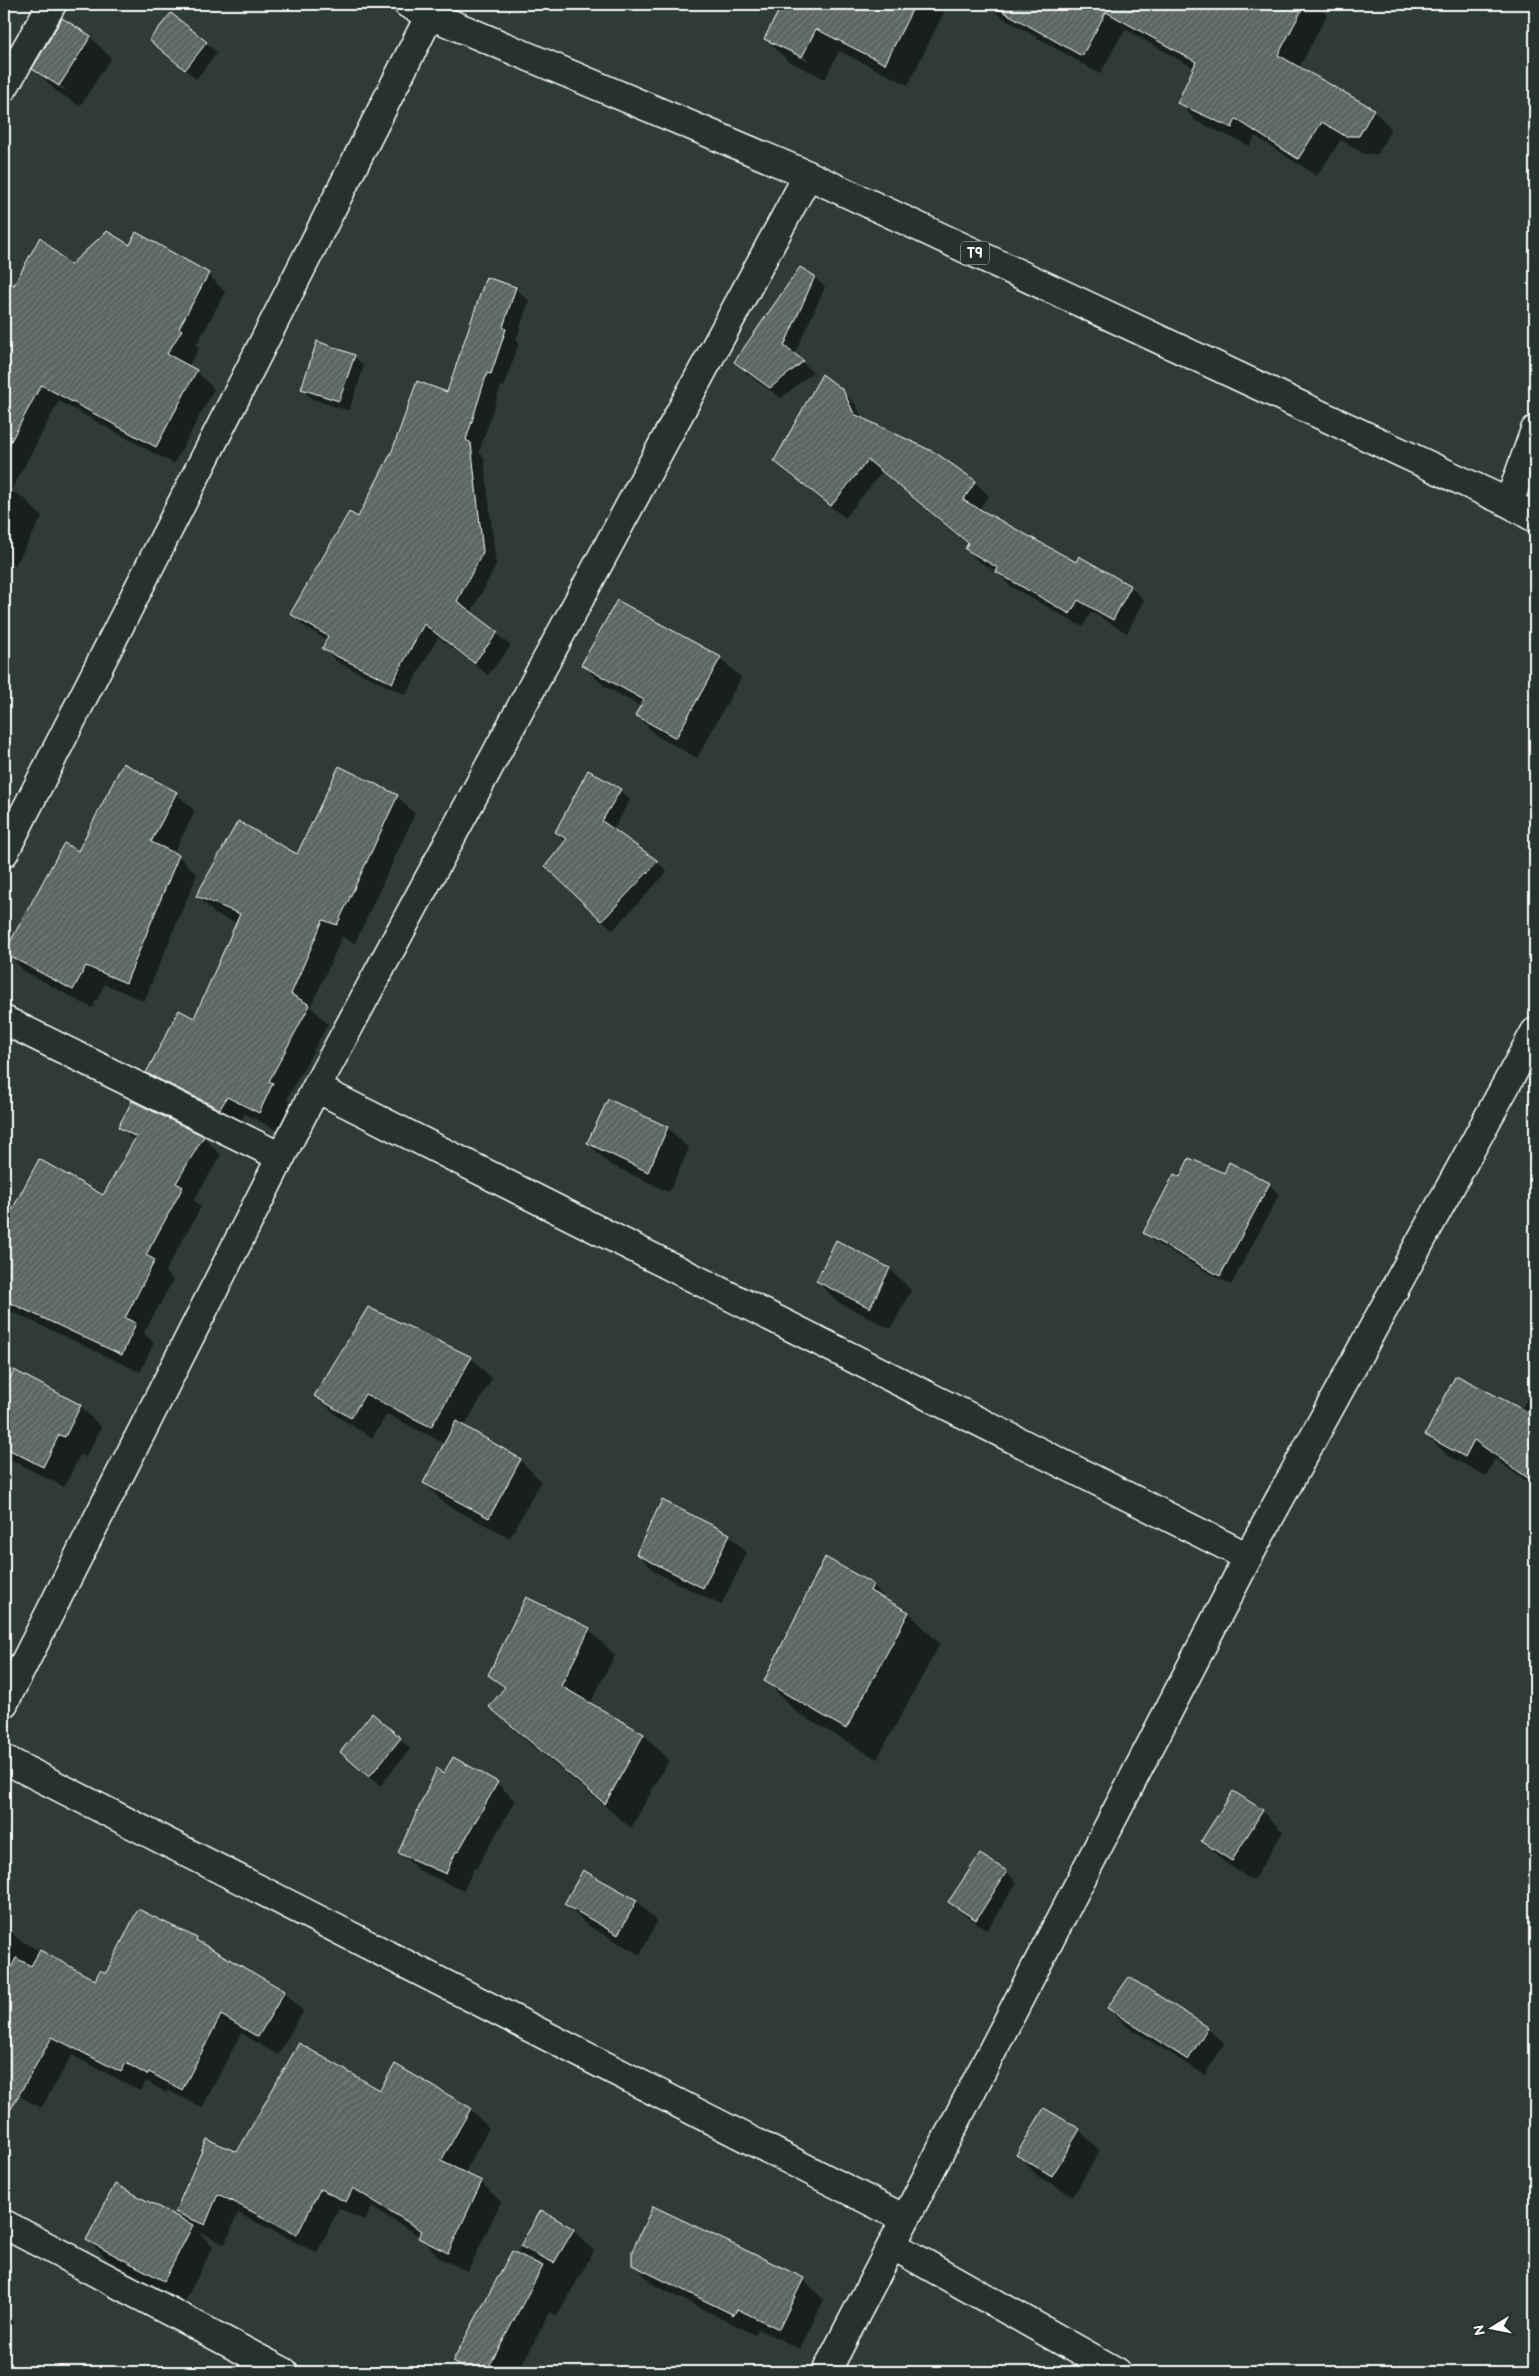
<svg xmlns="http://www.w3.org/2000/svg" width="1539" height="2376" viewBox="0 0 1539 2376" font-family="'Balsamiq Sans',sans-serif">
<style>
.shadow{fill:#0007;fill-rule:evenodd}
.building{fill:url(#building-hatch);stroke:#fff}
.lines{fill:none;stroke-linecap:round;stroke-linejoin:round}
.street-casing{stroke:#fff;stroke-width:31}
.highway-casing{stroke:#fff;stroke-width:31}
.street{stroke:#26332d;stroke-width:28}
.highway{stroke:#26332d;stroke-width:28}
.labels{text-anchor:middle;stroke-width:4;stroke-linejoin:round;paint-order:stroke}
.shield{fill:#26332d;stroke:#bec2c0;stroke-width:1}
.shield-label{font-size:14px;font-weight:bold;fill:#fff}
</style>
<defs>
<pattern id="building-hatch" width="6" height="6" patternUnits="userSpaceOnUse" patternTransform="scale(1.25)"><rect width="6" height="6" fill="#5b6661"/><path d="M-1 1l2-2M0 6l6-6M5 7l2-2" fill="none" stroke="#747d79"/></pattern>
</defs>
<rect width="100%" height="100%" fill="#2f3b35"/>
<filter id="ink" filterUnits="userSpaceOnUse"><feTurbulence type="fractalNoise" baseFrequency=".02" numOctaves="2"/><feDisplacementMap in="SourceGraphic" scale="10" xChannelSelector="R" yChannelSelector="G"/><feConvolveMatrix kernelMatrix="1 2 1 2 8 2 1 2 1" color-interpolation-filters="sRGB"/></filter>
<g filter="url(#ink)">
<path class="shadow" d="M 783,4 L 948,4 L 908,85 L 839,51 L 825,79 L 788,61 L 766,39 ZM 791,51 L 808,59 L 807,61 L 791,53 Z
M 988,4 L 1159,4 L 1171,10 L 1174,4 L 1316,4 L 1327,15 L 1299,68 L 1373,110 L 1391,128 L 1378,154 L 1365,154 L 1341,140 L 1317,176 L 1255,136 L 1250,146 L 1196,121 L 1178,102 L 1194,68 L 1125,29 L 1100,74 L 1000,16 Z
M 90,37 L 111,58 L 80,106 L 55,90 L 34,69 ZM 56,83 L 65,88 L 64,90 L 56,86 Z
M 151,40 L 206,43 L 217,53 L 196,79 Z
M 130,246 L 208,274 L 225,292 L 196,346 L 199,348 L 188,367 L 196,371 L 214,389 L 174,464 L 59,401 L 11,491 L 25,499 L 42,517 L 15,566 L 4,560 L 4,283 L 14,287 Z
M 801,269 L 815,277 L 825,287 L 794,355 L 813,372 L 781,398 L 746,373 L 736,362 Z
M 515,288 L 529,301 L 516,340 L 519,343 L 504,387 L 501,386 L 479,452 L 484,457 L 496,566 L 471,613 L 511,646 L 488,675 L 438,637 L 406,695 L 337,662 L 324,649 L 327,640 L 305,627 L 292,614 L 448,394 Z
M 354,356 L 364,366 L 349,411 L 312,399 L 302,388 Z
M 843,391 L 856,405 L 863,420 L 935,454 L 975,482 L 989,496 L 978,510 L 1076,564 L 1079,558 L 1131,587 L 1144,600 L 1127,633 L 1091,612 L 1083,627 L 1010,586 L 997,572 L 979,562 L 966,549 L 968,545 L 882,472 L 845,518 L 789,474 L 776,461 Z
M 720,658 L 741,678 L 697,758 L 657,736 L 636,715 L 642,707 L 604,686 L 583,665 Z
M 620,790 L 630,800 L 613,830 L 657,862 L 667,872 L 613,930 L 557,876 L 566,842 L 556,832 Z
M 176,793 L 195,811 L 173,854 L 179,856 L 197,875 L 144,1001 L 105,984 L 92,1008 L 24,971 L 6,953 L 78,853 Z
M 397,796 L 415,814 L 355,943 L 342,937 L 311,1007 L 328,1024 L 287,1099 L 290,1102 L 277,1130 L 245,1114 L 238,1126 L 166,1091 L 148,1073 L 194,1020 L 237,923 L 215,914 L 197,896 L 298,855 Z
M 608,1100 L 668,1128 L 689,1149 L 669,1192 L 609,1164 L 588,1143 Z
M 120,1127 L 203,1137 L 221,1155 L 194,1200 L 201,1207 L 165,1272 L 173,1280 L 144,1333 L 154,1343 L 140,1372 L 4,1308 L 4,1220 L 6,1217 L 9,1218 L 103,1196 L 135,1142 Z
M 1224,1174 L 1269,1184 L 1279,1195 L 1231,1285 L 1155,1243 L 1145,1233 L 1180,1179 Z
M 836,1242 L 890,1269 L 911,1290 L 891,1329 L 838,1302 L 817,1281 Z
M 471,1358 L 492,1379 L 464,1427 L 520,1460 L 541,1481 L 510,1538 L 445,1504 L 424,1483 L 445,1444 L 387,1414 L 372,1438 L 337,1416 L 316,1395 Z
M 4,1366 L 80,1406 L 101,1427 L 86,1457 L 80,1455 L 64,1487 L 4,1456 Z
M 1535,1385 L 1535,1488 L 1495,1459 L 1486,1476 L 1447,1455 L 1427,1435 L 1521,1410 Z
M 663,1502 L 729,1535 L 747,1553 L 721,1605 L 655,1572 L 638,1554 Z
M 872,1585 L 890,1603 L 909,1613 L 940,1644 L 877,1759 L 796,1712 L 766,1681 Z
M 526,1599 L 589,1630 L 615,1655 L 590,1704 L 644,1735 L 669,1760 L 631,1828 L 516,1732 L 490,1707 L 505,1689 L 490,1675 Z
M 400,1739 L 410,1749 L 380,1786 L 352,1762 Z
M 444,1776 L 497,1783 L 515,1801 L 476,1869 L 474,1868 L 464,1891 L 418,1870 L 400,1852 Z
M 1262,1811 L 1283,1832 L 1253,1881 L 1224,1862 L 1203,1841 Z
M 980,1855 L 1006,1872 L 1017,1882 L 987,1930 L 960,1912 L 950,1902 Z
M 4,1863 L 11,1871 L 4,1884 Z
M 584,1872 L 637,1901 L 657,1922 L 640,1955 L 587,1925 L 566,1904 Z
M 4,1925 L 18,1939 L 95,1982 L 107,1975 L 196,1939 L 202,1945 L 284,1992 L 303,2011 L 278,2055 L 241,2033 L 202,2108 L 168,2090 L 167,2093 L 146,2081 L 141,2091 L 72,2055 L 41,2108 L 9,2090 L 4,2099 Z
M 1108,2008 L 1207,2028 L 1224,2044 L 1205,2075 L 1125,2025 Z
M 381,2092 L 470,2109 L 489,2128 L 464,2174 L 481,2182 L 501,2202 L 468,2271 L 439,2258 L 421,2237 L 372,2207 L 365,2221 L 339,2208 L 317,2253 L 238,2213 L 225,2244 L 199,2232 L 213,2247 L 185,2301 L 108,2260 L 87,2239 L 189,2224 L 177,2212 L 237,2153 Z
M 1079,2130 L 1100,2151 L 1073,2196 L 1038,2176 L 1017,2155 Z
M 541,2212 L 573,2230 L 594,2251 L 557,2316 L 550,2312 L 518,2372 L 465,2372 L 454,2362 Z
M 735,2245 L 803,2279 L 824,2300 L 800,2349 L 758,2329 L 755,2335 L 654,2285 L 633,2264 L 733,2248 Z
M 4,2311 L 14,2322 L 4,2342 Z"/>
<path class="building" d="M 766,4 L 915,4 L 885,64 L 816,29 L 802,57 L 764,39 L 779,10 Z
M 990,4 L 1305,4 L 1278,55 L 1374,109 L 1359,136 L 1345,136 L 1322,122 L 1298,159 L 1236,119 L 1232,128 L 1177,103 L 1196,62 L 1106,12 L 1082,56 Z
M 171,13 L 207,42 L 185,70 L 149,40 Z
M 62,18 L 91,36 L 59,86 L 32,69 Z
M 107,231 L 130,245 L 136,232 L 209,273 L 179,328 L 182,330 L 167,354 L 197,370 L 156,447 L 41,385 L 4,454 L 4,280 L 14,285 L 40,237 L 70,265 Z
M 800,267 L 815,276 L 784,346 L 804,361 L 770,388 L 734,362 Z
M 486,277 L 516,287 L 503,327 L 506,329 L 491,374 L 487,373 L 466,440 L 471,443 L 483,552 L 457,601 L 498,632 L 474,663 L 424,624 L 392,683 L 322,649 L 328,636 L 290,614 L 349,512 L 358,517 L 392,451 L 417,381 L 447,392 Z
M 317,341 L 355,355 L 339,401 L 301,389 Z
M 822,374 L 843,390 L 854,414 L 936,453 L 976,481 L 963,500 L 1076,562 L 1079,556 L 1131,586 L 1113,620 L 1078,600 L 1070,614 L 996,572 L 998,568 L 965,549 L 968,543 L 868,460 L 831,506 L 774,461 Z
M 617,600 L 721,657 L 676,738 L 635,715 L 644,700 L 581,665 Z
M 123,763 L 177,792 L 151,842 L 179,855 L 126,983 L 86,966 L 73,990 L 4,953 L 64,843 L 78,851 Z
M 339,766 L 398,795 L 337,925 L 323,920 L 291,994 L 310,1005 L 269,1081 L 273,1083 L 259,1113 L 227,1097 L 220,1109 L 146,1073 L 179,1010 L 194,1018 L 240,914 L 196,896 L 238,821 L 297,854 Z
M 588,770 L 621,789 L 602,821 L 658,861 L 602,921 L 545,866 L 567,839 L 555,832 Z
M 608,1099 L 668,1127 L 648,1172 L 587,1143 Z
M 132,1101 L 204,1136 L 176,1183 L 183,1187 L 146,1255 L 155,1260 L 125,1318 L 136,1323 L 122,1355 L 4,1300 L 4,1225 L 39,1159 L 103,1195 L 136,1137 L 118,1127 Z
M 1189,1158 L 1224,1173 L 1229,1162 L 1270,1183 L 1220,1276 L 1143,1233 L 1174,1174 L 1180,1177 Z
M 836,1240 L 890,1268 L 870,1308 L 816,1281 Z
M 368,1307 L 472,1357 L 431,1427 L 365,1394 L 351,1418 L 314,1396 Z
M 14,1370 L 81,1405 L 65,1437 L 59,1435 L 43,1467 L 4,1447 L 4,1391 Z
M 1456,1375 L 1535,1416 L 1535,1483 L 1474,1440 L 1465,1457 L 1425,1435 Z
M 456,1421 L 521,1459 L 489,1518 L 423,1483 Z
M 662,1500 L 730,1534 L 703,1588 L 636,1554 Z
M 825,1557 L 873,1584 L 870,1591 L 909,1612 L 846,1729 L 764,1681 Z
M 526,1597 L 590,1628 L 561,1686 L 644,1734 L 605,1804 L 489,1707 L 505,1687 L 488,1675 Z
M 372,1713 L 401,1738 L 369,1777 L 340,1752 Z
M 453,1757 L 498,1782 L 458,1852 L 456,1851 L 446,1874 L 398,1853 L 437,1768 L 443,1774 Z
M 1233,1791 L 1263,1810 L 1232,1861 L 1201,1841 Z
M 980,1854 L 1007,1871 L 976,1920 L 948,1902 Z
M 583,1870 L 637,1900 L 618,1935 L 564,1904 Z
M 138,1909 L 197,1938 L 196,1940 L 285,1991 L 258,2037 L 221,2015 L 182,2090 L 149,2072 L 147,2075 L 126,2063 L 121,2072 L 52,2037 L 4,2121 L 4,1982 L 16,1958 L 31,1966 L 40,1950 L 95,1980 L 100,1970 L 106,1973 Z
M 1129,1977 L 1208,2027 L 1188,2060 L 1107,2008 Z
M 299,2043 L 380,2090 L 395,2064 L 471,2108 L 441,2161 L 482,2181 L 448,2253 L 418,2238 L 422,2231 L 353,2188 L 346,2202 L 320,2189 L 297,2235 L 218,2194 L 205,2225 L 175,2212 L 207,2139 L 237,2152 Z
M 1044,2108 L 1080,2129 L 1052,2176 L 1016,2155 Z
M 115,2184 L 193,2225 L 164,2281 L 86,2240 Z
M 653,2206 L 804,2278 L 779,2329 L 737,2309 L 734,2315 L 632,2265 L 632,2251 Z
M 541,2210 L 574,2229 L 554,2263 L 520,2246 Z
M 512,2251 L 543,2266 L 486,2372 L 472,2372 L 452,2362 Z"/>
<g class="lines">
<defs>
<path id="street" d="M 4,87 L 52,4
M 1509,503 L 1535,430
M 4,853 L 430,15
M 4,1020 L 281,1157
M 316,1088 L 1248,1557
M 4,1703 L 316,1088 L 808,175
M 4,1759 L 905,2219
M 4,2224 L 284,2372
M 892,2245 L 1117,2372
M 826,2372 L 1248,1557 L 1535,1032"/>
<path id="highway" d="M 408,4 L 430,15 L 808,175 L 1509,503 L 1535,518"/>
</defs>
<use href="#street" class="street-casing"/>
<use href="#highway" class="highway-casing"/>
<use href="#street" class="street"/>
<use href="#highway" class="highway"/>
</g>
</g>
<g class="labels">
<rect class="shield" x="961" y="241.5" width="28" height="23" rx="4"/>
<g class="shield-label">
<text x="975" y="258">T9</text>
</g>
</g>
<rect width="1539" height="2376" fill="none" stroke="#26332d" stroke-width="20"/>
<rect x="10" y="10" width="1519" height="2356" fill="none" stroke="#fff" stroke-width="2" filter="url(#ink)"/>
<g transform="translate(1492 2328) rotate(260)" stroke="#26332d" stroke-width="4" paint-order="stroke">
<path d="M0-4L9 19L0 12L-9 19Z" fill="#ffffff"/>
<text y="-8" font-size="14" font-weight="bold" text-anchor="middle" fill="#ffffff">N</text>
</g>
</svg>
